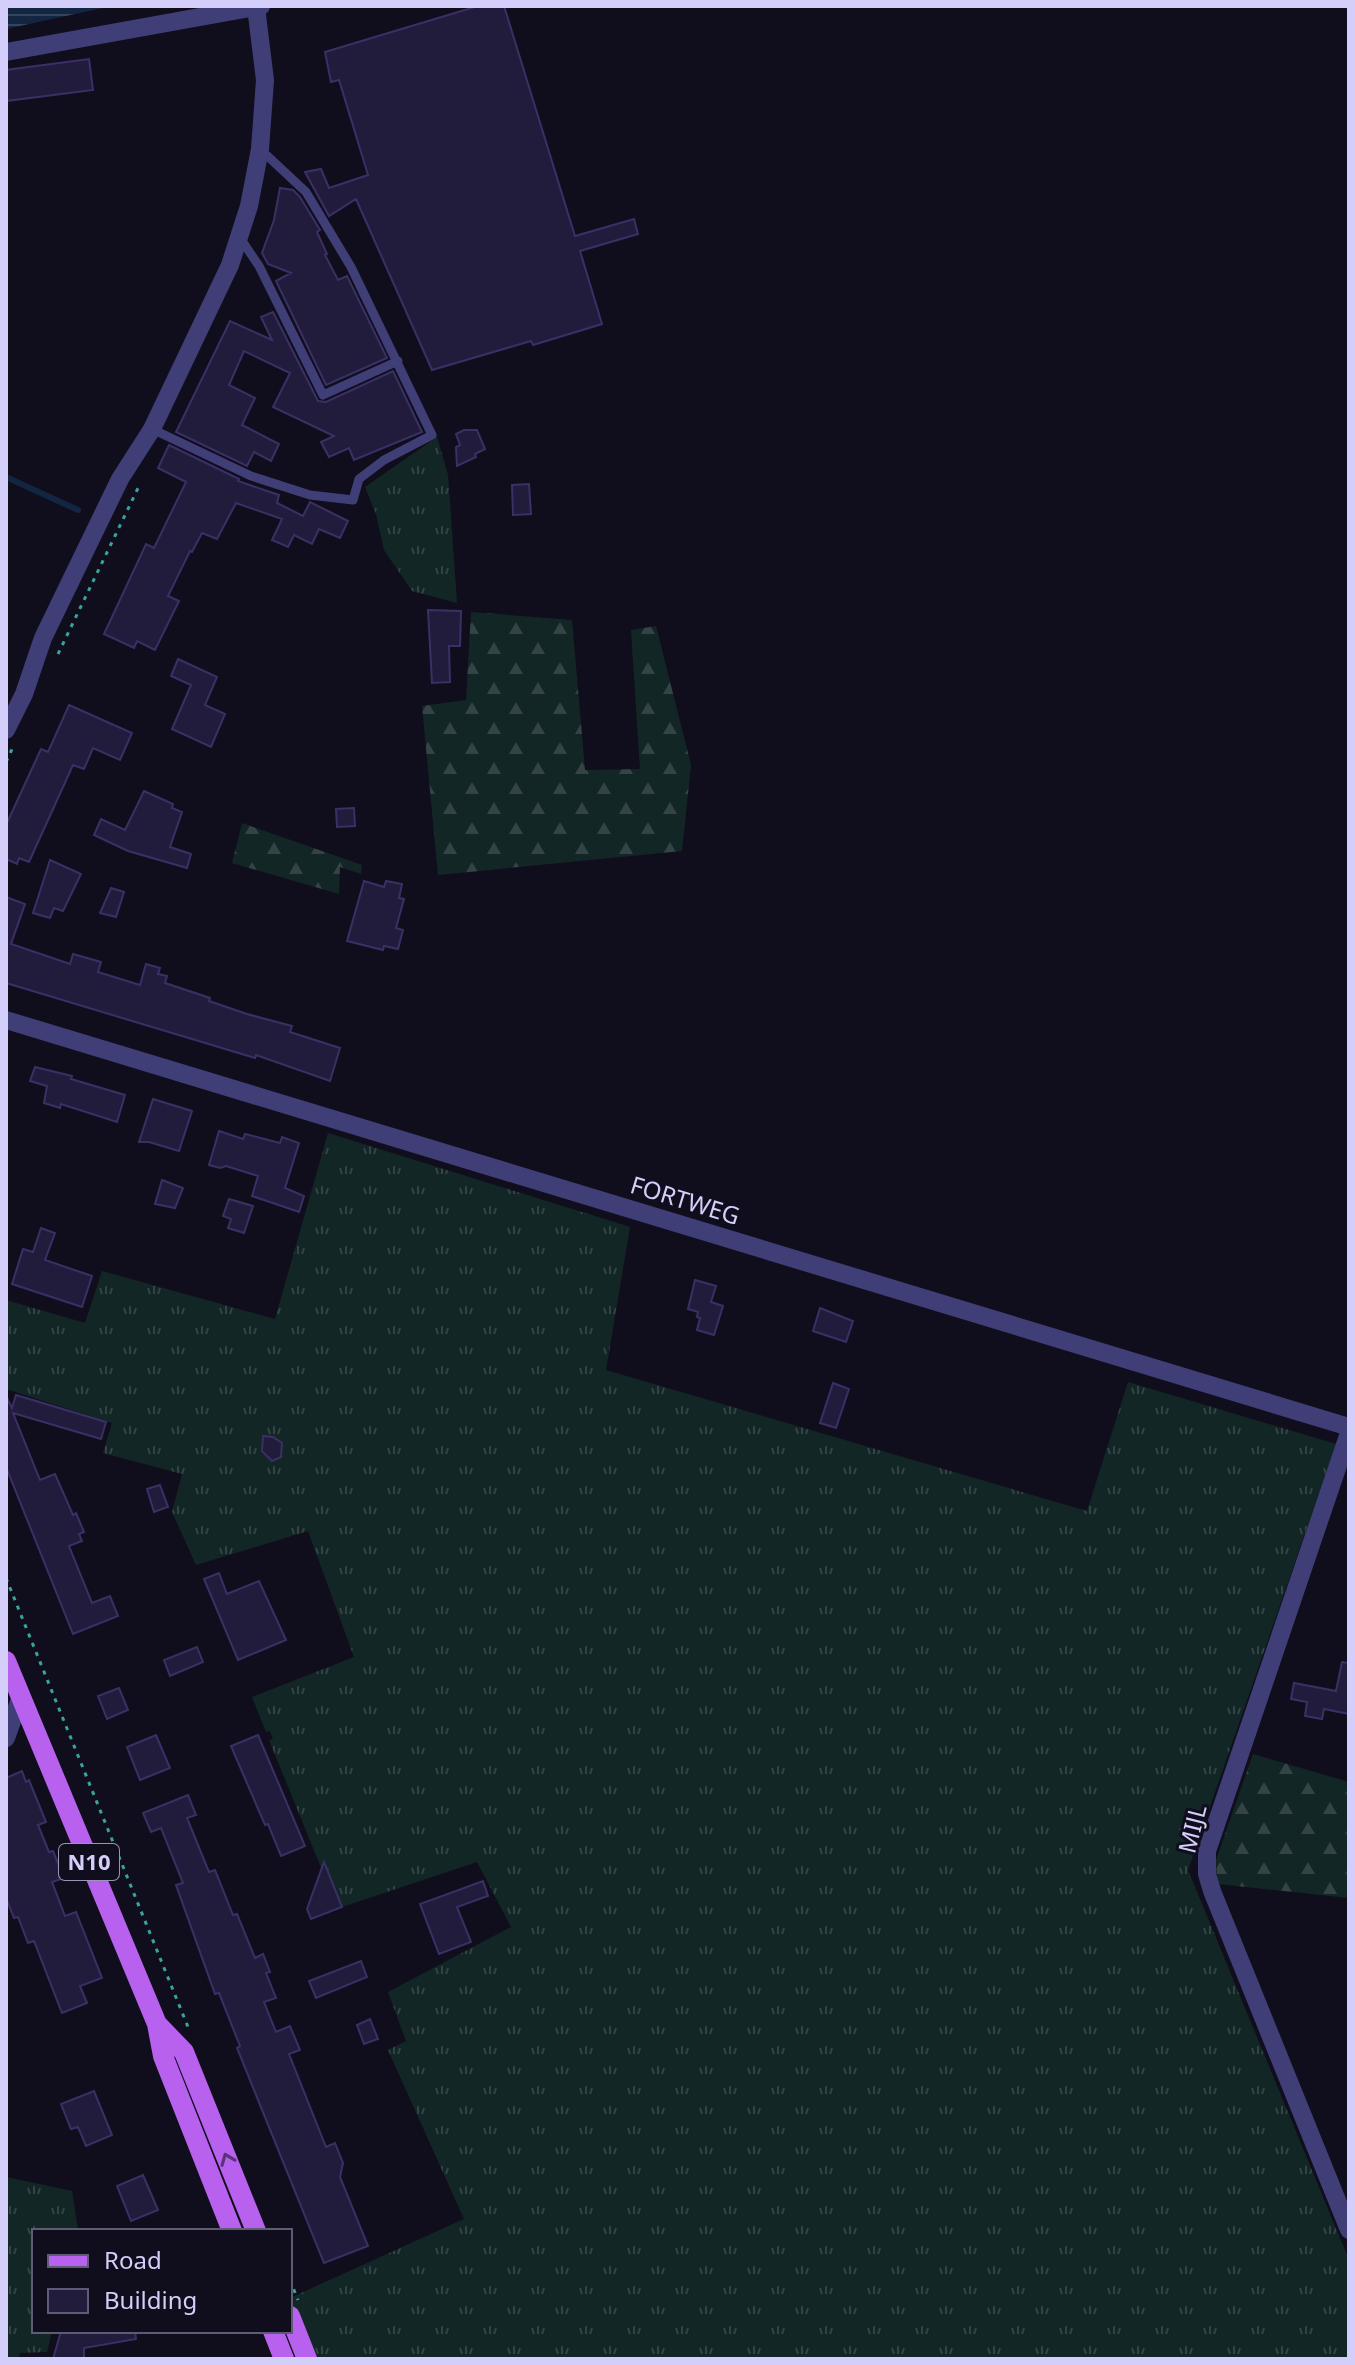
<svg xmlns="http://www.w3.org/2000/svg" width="1355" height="2365" viewBox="0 0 1355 2365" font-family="'Noto Sans',sans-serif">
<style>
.grass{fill:url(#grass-tufts)}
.forest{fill:url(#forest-firs)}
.water{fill:url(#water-rules)}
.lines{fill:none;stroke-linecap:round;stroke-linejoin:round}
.stream{stroke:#122641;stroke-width:6}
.building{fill:#221c3c;stroke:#3a3066;stroke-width:2}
.path{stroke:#39a49b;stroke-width:3;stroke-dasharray:4 6;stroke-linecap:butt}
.lane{stroke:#3f3e77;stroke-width:9}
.street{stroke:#3f3e77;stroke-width:18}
.primary{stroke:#b761ee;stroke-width:20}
.oneway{stroke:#5b337b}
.labels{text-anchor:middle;stroke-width:6;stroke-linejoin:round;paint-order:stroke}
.shield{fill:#100e1d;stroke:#9895b8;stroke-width:2}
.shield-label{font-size:22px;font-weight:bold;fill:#d3cffa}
.street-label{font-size:24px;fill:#d3cffa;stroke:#100e1d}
</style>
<defs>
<pattern id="grass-tufts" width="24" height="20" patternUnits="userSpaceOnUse" patternTransform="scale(2)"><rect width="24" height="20" fill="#122625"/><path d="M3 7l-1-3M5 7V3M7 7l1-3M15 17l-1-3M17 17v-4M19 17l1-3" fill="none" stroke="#344446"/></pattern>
<pattern id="forest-firs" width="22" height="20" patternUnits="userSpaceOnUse" patternTransform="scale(2)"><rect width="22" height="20" fill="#122625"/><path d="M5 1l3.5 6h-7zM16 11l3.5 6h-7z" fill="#344446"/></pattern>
<pattern id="water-rules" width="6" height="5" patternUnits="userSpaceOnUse" patternTransform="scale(2)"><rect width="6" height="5" fill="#122641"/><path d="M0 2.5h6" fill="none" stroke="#34445d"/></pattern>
</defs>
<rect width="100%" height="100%" fill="#100e1d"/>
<path class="grass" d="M 437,437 L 448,475 L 457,603 L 412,591 L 384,550 L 376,514 L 365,487 Z
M 328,1133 L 630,1227 L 606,1370 L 1087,1511 L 1128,1382 L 1336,1444 L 1188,1870 L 1349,2260 L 1349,2359 L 303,2359 L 290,2328 L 290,2298 L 464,2219 L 388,2050 L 406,2041 L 388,1992 L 511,1927 L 477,1862 L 342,1907 L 331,1892 L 269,1740 L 273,1739 L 270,1731 L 266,1732 L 252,1697 L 354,1657 L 308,1531 L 196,1565 L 172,1512 L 182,1474 L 103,1453 L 112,1423 L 6,1389 L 6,1300 L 85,1323 L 102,1271 L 275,1319 Z
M 6,2177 L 72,2191 L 78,2229 L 77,2231 L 34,2231 L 34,2331 L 52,2331 L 47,2352 L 20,2353 L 19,2359 L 6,2359 Z"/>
<path class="forest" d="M 471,612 L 572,620 L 585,770 L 640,769 L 631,630 L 656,626 L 691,765 L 682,851 L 438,875 L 422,706 L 466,700 Z
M 242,823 L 362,865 L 361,874 L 340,867 L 339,894 L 232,863 Z
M 1253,1754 L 1349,1782 L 1349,1898 L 1217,1884 L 1216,1860 Z"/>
<path class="water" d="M 6,6 L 112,6 L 6,29 Z"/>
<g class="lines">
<path class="stream" d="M 6,477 L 78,510"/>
</g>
<path class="building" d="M 478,6 L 504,6 L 575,236 L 634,219 L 638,234 L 580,251 L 602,324 L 533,345 L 531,341 L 432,370 L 356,199 L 329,216 L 305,172 L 321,169 L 329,188 L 368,175 L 339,80 L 331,82 L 325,52 Z
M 89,59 L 93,90 L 6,101 L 6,70 Z
M 280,188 L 293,190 L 300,197 L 320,230 L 317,232 L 327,254 L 325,255 L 338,280 L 347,276 L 387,358 L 326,385 L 276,281 L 291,273 L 268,264 L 262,253 L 274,220 Z
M 273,312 L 318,401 L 326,402 L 393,371 L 422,432 L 354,460 L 349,448 L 329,457 L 321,442 L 334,436 L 273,407 L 290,373 L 244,351 L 229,385 L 255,398 L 242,425 L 279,444 L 271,461 L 254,452 L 247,466 L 176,432 L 230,321 L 272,340 L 261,317 Z
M 464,430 L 477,430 L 485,449 L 475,454 L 476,457 L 457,466 L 456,447 L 460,445 L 456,434 Z
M 169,445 L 239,479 L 238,481 L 279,495 L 277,503 L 303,516 L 310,502 L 348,521 L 340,538 L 319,529 L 312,544 L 294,535 L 288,547 L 272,540 L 282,519 L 236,503 L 217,539 L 202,533 L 192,552 L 190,551 L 168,596 L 179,601 L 155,650 L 137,641 L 134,648 L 104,634 L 146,544 L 154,548 L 186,482 L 158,468 Z
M 529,484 L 531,514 L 513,515 L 512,485 Z
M 428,610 L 461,611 L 460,646 L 449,646 L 450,682 L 432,683 Z
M 178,659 L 217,677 L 205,705 L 225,714 L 211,747 L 172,729 L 191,685 L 171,676 Z
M 69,705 L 132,733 L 120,760 L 93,748 L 84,769 L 73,765 L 29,862 L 19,858 L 17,864 L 6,859 L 6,825 L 41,749 L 48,752 Z
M 144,791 L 173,804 L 172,808 L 182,812 L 170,847 L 191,854 L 187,868 L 128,851 L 94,835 L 101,819 L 125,830 Z
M 354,808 L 355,826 L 337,827 L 336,809 Z
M 50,860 L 81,874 L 63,911 L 54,908 L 50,918 L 33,913 Z
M 364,881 L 384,887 L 386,881 L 402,884 L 399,898 L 404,899 L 396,928 L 403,930 L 398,949 L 384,946 L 383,950 L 347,941 Z
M 111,888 L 124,892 L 116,917 L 100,913 Z
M 6,897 L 25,904 L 11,944 L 70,964 L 73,954 L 101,962 L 98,972 L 140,985 L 146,964 L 160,968 L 158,974 L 167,976 L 165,983 L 210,998 L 209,1001 L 247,1014 L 292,1026 L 290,1032 L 340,1048 L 330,1081 L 256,1055 L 255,1058 L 6,983 Z
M 35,1067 L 72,1076 L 71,1079 L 125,1095 L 117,1122 L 61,1104 L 60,1108 L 44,1103 L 47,1086 L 30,1081 Z
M 153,1099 L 192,1111 L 179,1151 L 149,1142 L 139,1142 Z
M 219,1131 L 243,1139 L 245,1134 L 280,1143 L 282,1137 L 299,1143 L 285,1188 L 304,1196 L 299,1212 L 252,1196 L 258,1176 L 226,1166 L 220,1168 L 209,1165 Z
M 162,1180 L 183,1188 L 175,1208 L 155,1204 Z
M 229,1199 L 253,1206 L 244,1233 L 228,1228 L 231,1219 L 223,1216 Z
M 41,1228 L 55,1233 L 45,1260 L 92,1276 L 82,1307 L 12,1284 L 23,1249 L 33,1252 Z
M 695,1280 L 716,1286 L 711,1302 L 723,1306 L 714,1335 L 697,1330 L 700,1318 L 697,1317 L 698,1312 L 688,1309 Z
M 820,1308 L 853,1321 L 846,1342 L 813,1331 Z
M 833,1383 L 849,1389 L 836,1428 L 820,1423 Z
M 16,1395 L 106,1422 L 101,1439 L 13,1413 L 40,1480 L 55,1474 L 73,1515 L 76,1513 L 84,1532 L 79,1534 L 82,1541 L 69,1546 L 92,1603 L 110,1596 L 118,1616 L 73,1634 L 6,1467 L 6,1396 L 12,1408 Z
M 263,1436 L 273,1437 L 282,1443 L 281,1457 L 272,1461 L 262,1451 Z
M 160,1485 L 168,1507 L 154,1512 L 147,1489 Z
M 219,1573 L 227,1594 L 259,1581 L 286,1640 L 238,1660 L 204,1579 Z
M 197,1647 L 203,1662 L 170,1676 L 164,1660 Z
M 1342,1662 L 1349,1663 L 1349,1714 L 1324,1709 L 1322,1719 L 1305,1716 L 1307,1702 L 1291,1699 L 1294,1683 L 1336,1691 Z
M 119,1688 L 128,1710 L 107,1719 L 98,1696 Z
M 156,1735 L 170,1768 L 140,1780 L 127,1747 Z
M 258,1735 L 305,1846 L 281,1856 L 268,1824 L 265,1825 L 231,1746 Z
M 22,1771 L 26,1782 L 29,1780 L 46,1822 L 38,1825 L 49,1852 L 53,1851 L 64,1878 L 52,1882 L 65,1916 L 76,1912 L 102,1978 L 80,1986 L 87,2003 L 62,2013 L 34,1941 L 28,1943 L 18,1917 L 14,1918 L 6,1898 L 6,1778 Z
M 188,1795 L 196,1815 L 187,1818 L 209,1872 L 215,1870 L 233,1915 L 237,1914 L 255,1958 L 263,1954 L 270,1972 L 266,1973 L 276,1998 L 264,2002 L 276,2032 L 290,2026 L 300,2050 L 289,2054 L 326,2147 L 335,2143 L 343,2163 L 340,2177 L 368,2246 L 324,2263 L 237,2048 L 240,2046 L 219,1993 L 215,1994 L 176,1885 L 183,1883 L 161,1828 L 151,1832 L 143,1813 Z
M 324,1862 L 342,1907 L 311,1919 L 307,1909 Z
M 483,1881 L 488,1896 L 457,1907 L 471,1942 L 439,1954 L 420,1904 Z
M 361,1961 L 367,1977 L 316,1998 L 309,1981 Z
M 370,2019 L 378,2039 L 364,2044 L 357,2025 Z
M 94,2091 L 112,2135 L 86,2146 L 78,2127 L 71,2129 L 61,2104 Z
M 143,2175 L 158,2210 L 131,2221 L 117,2186 Z
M 61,2331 L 135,2331 L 136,2339 L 84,2348 L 84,2359 L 53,2359 Z"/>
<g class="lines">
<path class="path" d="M 58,654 L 140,484
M 6,762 L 13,747
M 6,1578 L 188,2027
M 290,2280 L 298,2300"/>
<path class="lane" d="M 240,238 L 259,266 L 323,395 L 398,361
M 152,429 L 251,476 L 310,495 L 353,500 L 359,479 L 384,460 L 432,435 L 351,267 L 306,192 L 260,149"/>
<path class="street" d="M 6,52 L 261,6
M 6,730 L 24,694 L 43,638 L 120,479 L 152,429 L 230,265 L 249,206 L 260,149 L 265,80 L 256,7
M 6,1020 L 1349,1427
M 1349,1433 L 1207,1851 L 1207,1874 L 1212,1891 L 1349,2230
M 6,1738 L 20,1699"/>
<path class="primary" d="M 6,1661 L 157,2024 L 163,2056 L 232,2231
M 157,2024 L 184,2052 L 256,2231
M 290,2316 L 307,2359
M 273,2331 L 284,2359"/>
</g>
<defs><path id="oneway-chevron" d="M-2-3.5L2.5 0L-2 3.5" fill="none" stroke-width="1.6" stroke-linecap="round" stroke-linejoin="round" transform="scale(2)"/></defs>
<use class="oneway" href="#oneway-chevron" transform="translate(227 2159) rotate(-112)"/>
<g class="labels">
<rect class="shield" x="59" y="1844" width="60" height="36" rx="6"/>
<g class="shield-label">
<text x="89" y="1870">N10</text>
</g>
<g class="street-label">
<text transform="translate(685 1201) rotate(17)" y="8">FORTWEG</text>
<text transform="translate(1193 1829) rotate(-76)" y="8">MIJL</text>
</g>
</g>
<rect width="1355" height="2365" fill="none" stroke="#d3cffa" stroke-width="16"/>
<rect x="32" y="2229" width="260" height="104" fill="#100e1d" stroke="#5e5b75" stroke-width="2"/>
<rect x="48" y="2255" width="40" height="12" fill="#b761ee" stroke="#5e5b75" stroke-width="2"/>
<text x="104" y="2269" font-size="24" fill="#d3cffa">Road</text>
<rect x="48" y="2289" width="40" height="24" fill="#221c3c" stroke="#5e5b75" stroke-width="2"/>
<text x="104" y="2309" font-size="24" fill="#d3cffa">Building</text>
</svg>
